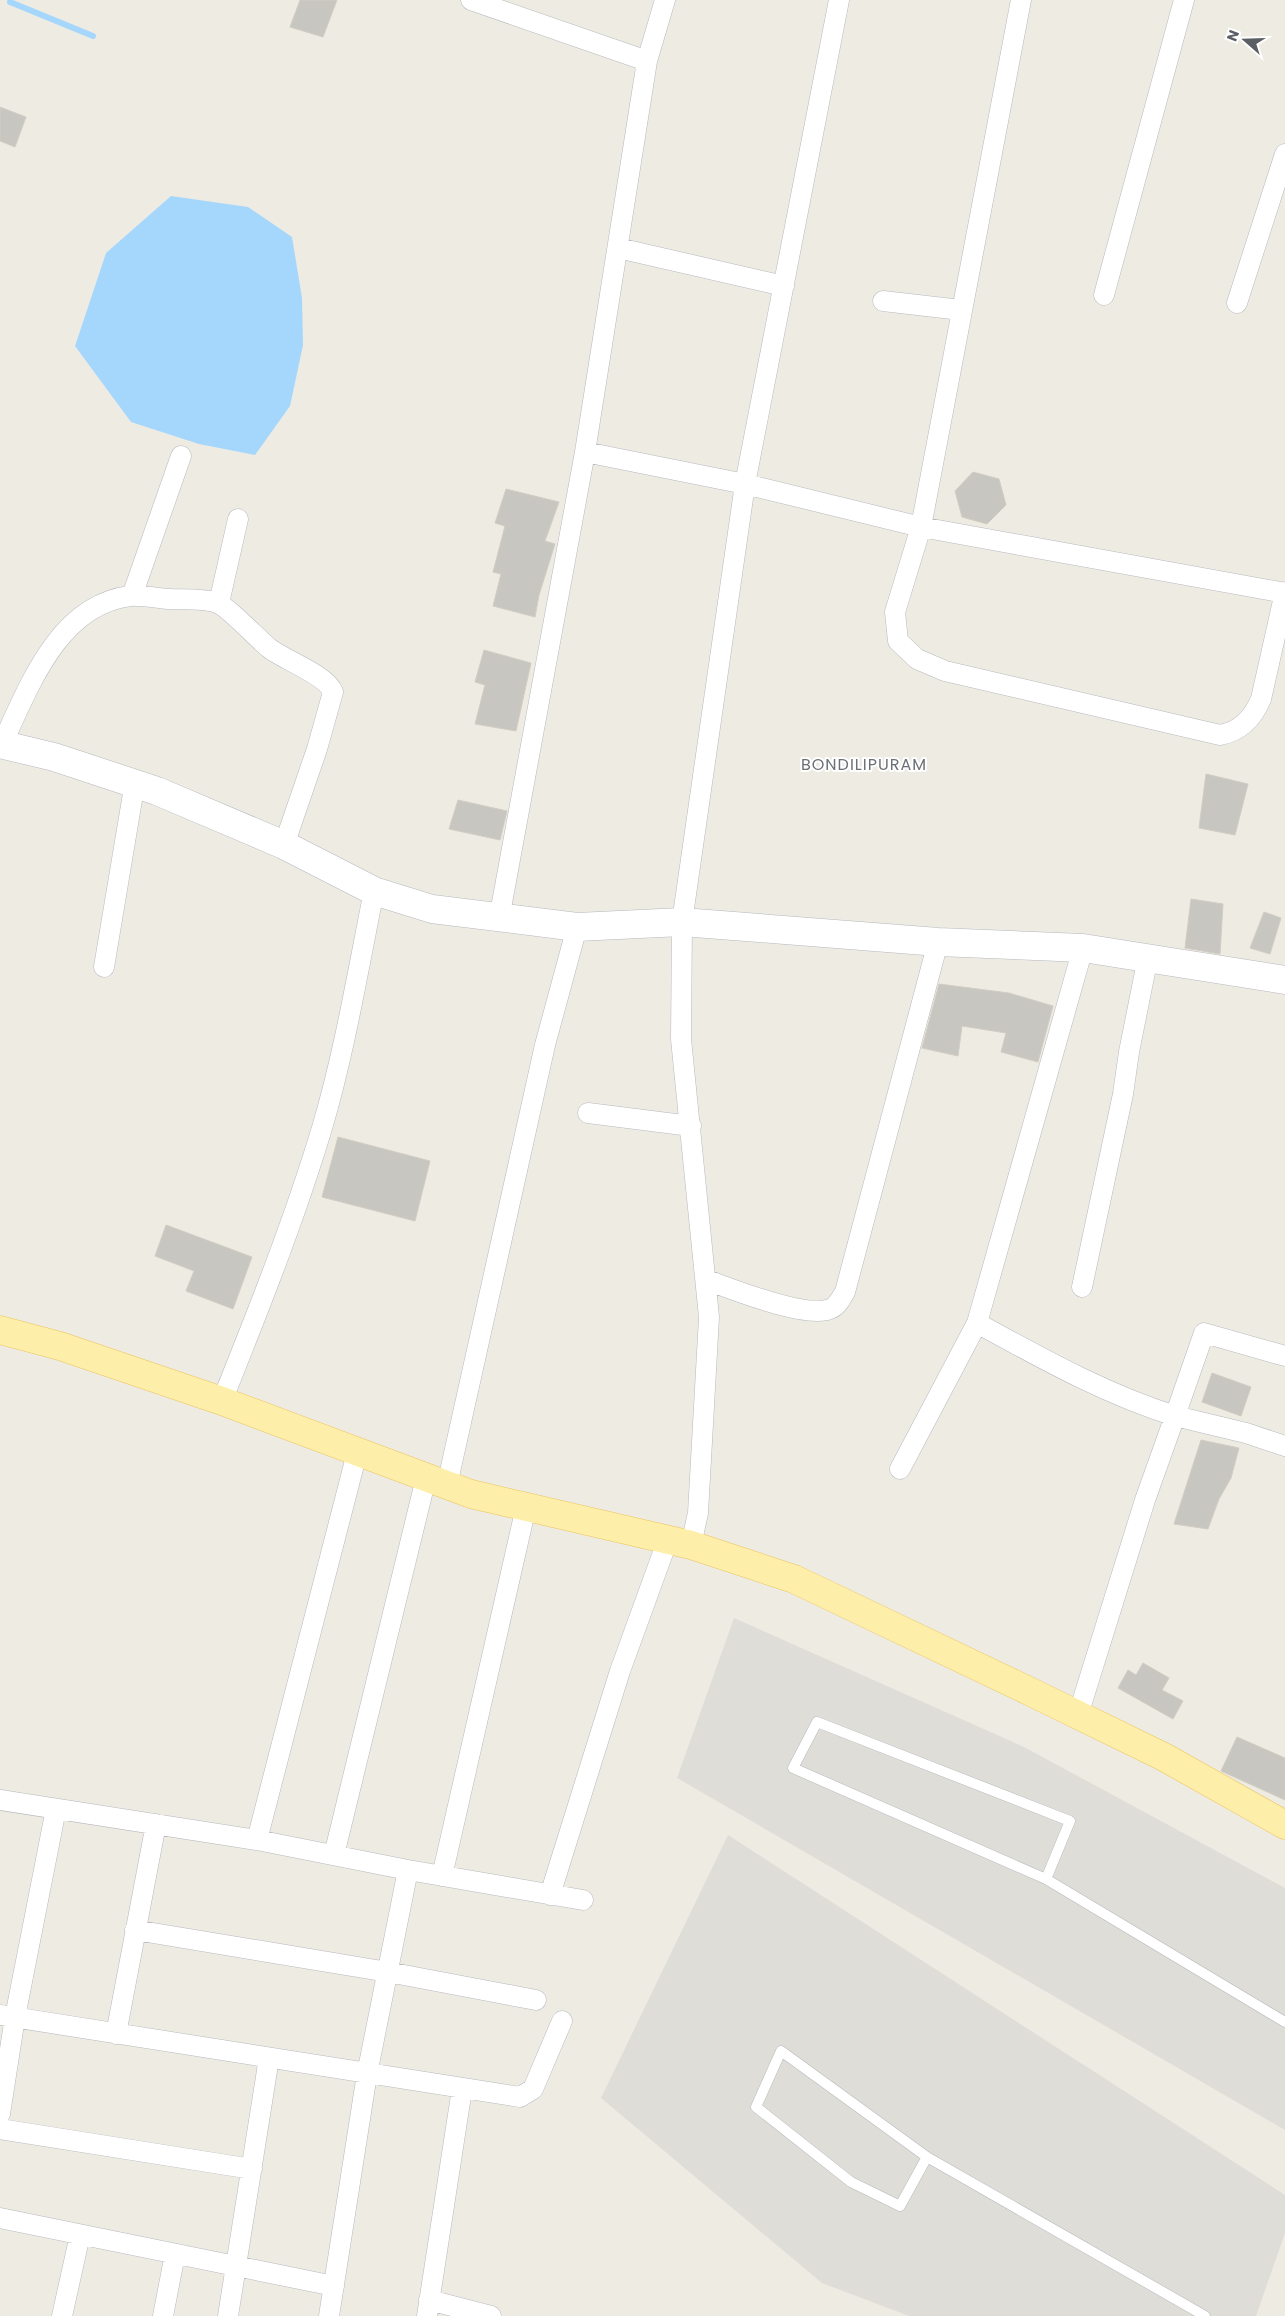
<svg xmlns="http://www.w3.org/2000/svg" width="1285" height="2316" viewBox="0 0 1285 2316" font-family="Poppins,sans-serif">
<style>
.industrial{fill:#dfddd8}
.water{fill:#a5d7fc}
.lines{fill:none;stroke-linecap:round;stroke-linejoin:round}
.stream{stroke:#a5d7fc;stroke-width:6}
.building{fill:#c8c6c1;stroke:#d2cdc2}
.lane-casing{stroke:#b6b9bd;stroke-width:11}
.street-casing{stroke:#b6b9bd;stroke-width:21}
.secondary-casing{stroke:#b5b8bd;stroke-width:29}
.primary-casing{stroke:#edc35d;stroke-width:29}
.lane{stroke:#fff;stroke-width:10}
.street{stroke:#fff;stroke-width:20}
.secondary{stroke:#fff;stroke-width:28}
.primary{stroke:#fdeea9;stroke-width:28}
.labels{text-anchor:middle;stroke-width:4;stroke-linejoin:round;paint-order:stroke}
.neighbourhood-label{font-size:16px;letter-spacing:1px;fill:#6c7176;stroke:#fff}
</style>
<rect width="100%" height="100%" fill="#eeebe3"/>
<path class="industrial" d="M 734,1618 L 1024,1747 L 1285,1888 L 1285,2130 L 677,1778 Z
M 728,1835 L 1285,2195 L 1285,2233 L 1256,2316 L 909,2316 L 822,2283 L 601,2098 Z"/>
<path class="water" d="M 171,196 L 248,207 L 292,237 L 302,298 L 303,345 L 290,406 L 255,455 L 199,444 L 131,422 L 75,346 L 106,253 Z"/>
<g class="lines">
<path class="stream" d="M 10,2 L 93,36"/>
</g>
<path class="building" d="M 300,0 L 337,0 L 323,37 L 290,27 Z
M 0,107 L 26,117 L 15,147 L 0,141 Z
M 973,472 L 999,479 L 1006,505 L 987,524 L 962,517 L 955,491 Z
M 506,489 L 559,502 L 545,541 L 555,544 L 539,595 L 535,617 L 493,606 L 501,574 L 493,572 L 505,526 L 495,523 Z
M 484,650 L 531,663 L 516,731 L 475,724 L 485,685 L 475,682 Z
M 1206,774 L 1248,784 L 1235,835 L 1199,828 Z
M 458,800 L 507,811 L 500,840 L 449,829 Z
M 1191,899 L 1223,904 L 1220,954 L 1185,948 Z
M 1264,912 L 1281,918 L 1270,954 L 1250,948 Z
M 939,984 L 1009,993 L 1053,1006 L 1038,1062 L 1001,1052 L 1006,1033 L 962,1026 L 958,1056 L 922,1048 Z
M 338,1137 L 430,1161 L 415,1221 L 322,1197 Z
M 166,1225 L 252,1257 L 233,1309 L 186,1291 L 194,1271 L 155,1256 Z
M 1212,1373 L 1251,1387 L 1241,1416 L 1202,1402 Z
M 1201,1440 L 1239,1448 L 1231,1478 L 1219,1499 L 1208,1529 L 1174,1524 Z
M 1143,1663 L 1169,1678 L 1162,1690 L 1183,1701 L 1173,1719 L 1118,1688 L 1128,1670 L 1136,1675 Z
M 1237,1737 L 1285,1758 L 1285,1800 L 1221,1771 Z"/>
<g class="lines">
<defs>
<path id="lane" d="M 1046,1879 L 1070,1821 L 817,1722 L 793,1768 L 1046,1879 L 1285,2022
M 927,2157 L 900,2206 L 851,2182 L 756,2107 L 781,2051 L 927,2157 L 1205,2316"/>
<path id="street" d="M 471,0 L 647,61
M 1021,0 L 921,527 L 895,612 L 898,641 L 917,659 L 945,671 L 1220,735 C 1241,731 1253,718 1261,699 L 1285,592
M 618,248 L 784,286
M 1104,295 L 1184,0
M 883,301 L 961,310
M 1237,303 L 1285,154
M 585,452 L 745,484 L 921,527 L 1285,593
M 132,596 L 181,456
M 219,603 L 238,519
M 2,744 C 29,687 58,605 130,596 C 142,595 156,598 168,599 C 183,600 203,598 217,603 C 227,606 258,639 269,648 C 284,660 327,675 333,692 L 317,749 L 284,845
M 499,919 L 585,452 L 647,61 L 665,0
M 104,967 L 135,782
M 588,1113 L 691,1126
M 707,1280 C 732,1289 806,1319 830,1309 C 838,1306 841,1298 845,1292 L 938,942
M 1082,1287 L 1123,1094 L 1129,1052 L 1148,957
M 1285,1356 L 1204,1333 L 1175,1416 L 1246,1433 L 1285,1446
M 222,1401 C 258,1311 294,1221 322,1128 C 345,1050 358,970 374,891
M 900,1469 L 977,1323
M 447,1485 L 545,1045 L 577,927
M 691,1545 L 698,1513 L 709,1317 L 681,1039 L 682,922 L 745,484 L 839,0
M 1078,1715 L 1145,1500 L 1175,1416 C 1105,1394 1041,1358 977,1323 L 1083,948
M 0,1800 L 257,1840 L 408,1870 L 583,1900
M 257,1840 L 357,1453
M 334,1855 L 426,1478
M 442,1876 L 526,1507
M 550,1895 L 620,1671 L 668,1539
M 135,1930 L 388,1972 L 536,2000
M 0,2015 L 520,2097 L 533,2089 L 562,2021
M 116,2034 L 156,1824
M 0,2114 L 15,2017 L 56,1809
M 0,2129 L 252,2169
M 0,2218 L 334,2286
M 429,2300 L 491,2316
M 62,2316 L 80,2235
M 163,2316 L 175,2254
M 228,2316 L 269,2058
M 329,2316 L 367,2074 L 408,1870
M 427,2316 L 462,2089"/>
<path id="secondary" d="M 0,744 L 54,757 L 157,791 L 284,845 L 374,891 L 432,909 L 577,927 L 682,922 L 938,942 L 1083,948 L 1285,980"/>
<path id="primary" d="M 0,1330 L 60,1346 L 222,1401 L 471,1494 L 691,1545 L 794,1579 L 1031,1692 L 1164,1757 L 1285,1825"/>
</defs>
<use href="#lane" class="lane-casing"/>
<use href="#street" class="street-casing"/>
<use href="#secondary" class="secondary-casing"/>
<use href="#primary" class="primary-casing"/>
<use href="#lane" class="lane"/>
<use href="#street" class="street"/>
<use href="#secondary" class="secondary"/>
<use href="#primary" class="primary"/>
</g>
<g class="labels">
<g class="neighbourhood-label">
<text x="864" y="770">BONDILIPURAM</text>
</g>
</g>
<g transform="translate(1245 40) rotate(290)" stroke="#ffffff" stroke-width="4" paint-order="stroke">
<path d="M0-4L9 19L0 12L-9 19Z" fill="#5b5f64"/>
<text y="-8" font-size="14" font-weight="bold" text-anchor="middle" fill="#5b5f64">N</text>
</g>
</svg>
